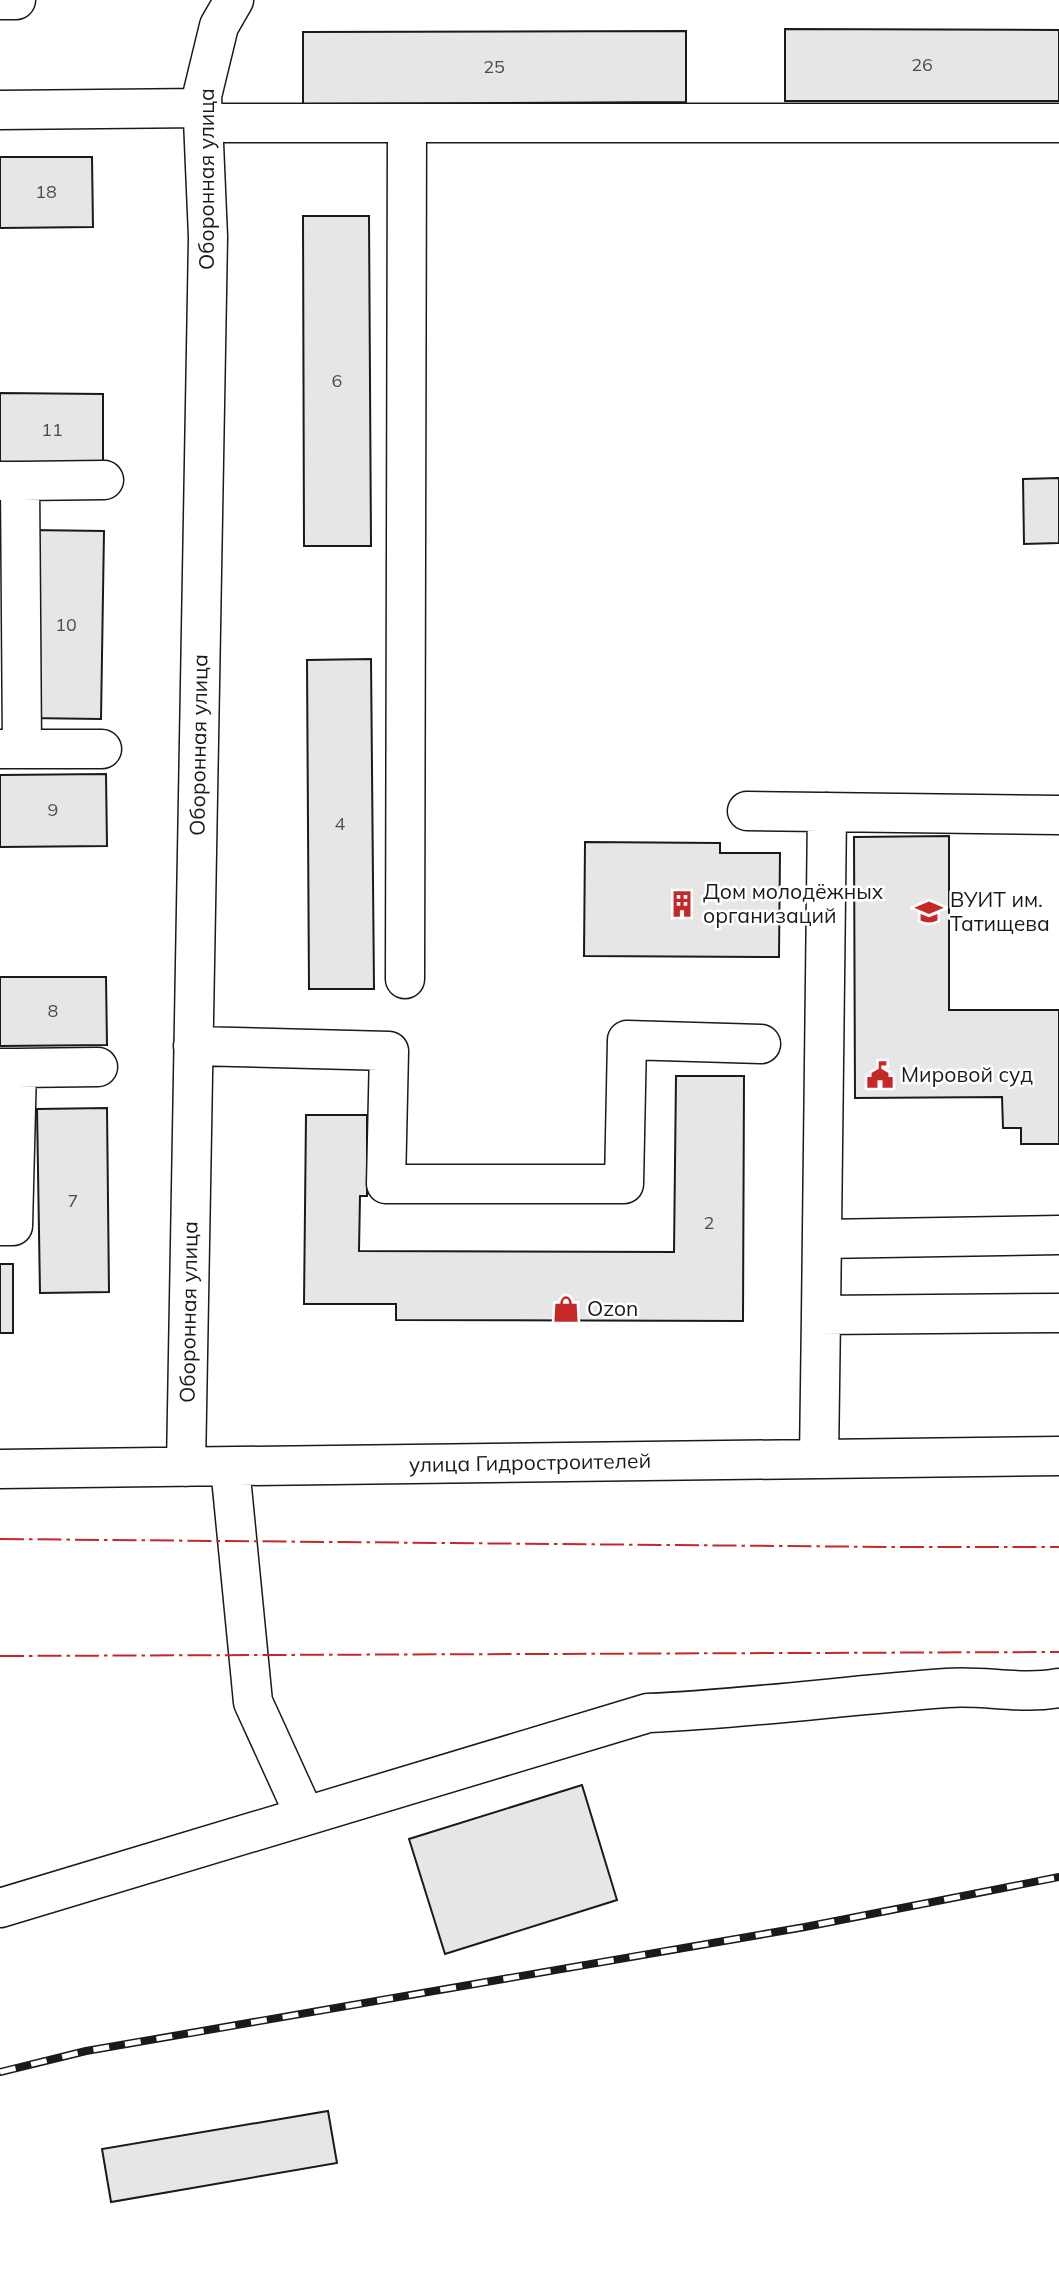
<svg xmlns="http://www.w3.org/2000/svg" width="1059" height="2274" viewBox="0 0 1059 2274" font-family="Mulish,sans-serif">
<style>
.building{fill:#e6e6e6;stroke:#1a1a1a;stroke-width:2}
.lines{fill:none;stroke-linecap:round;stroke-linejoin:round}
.minor-casing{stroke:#1a1a1a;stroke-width:41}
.minor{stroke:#fff;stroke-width:38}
.rail-casing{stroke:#1a1a1a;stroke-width:8}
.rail{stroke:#fff;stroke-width:5;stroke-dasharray:16;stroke-linecap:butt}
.power{stroke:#c62828;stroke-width:2;stroke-dasharray:24 5 3.5 5;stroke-linecap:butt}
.labels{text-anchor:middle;stroke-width:5;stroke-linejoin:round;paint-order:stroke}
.number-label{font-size:18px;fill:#4d4d4d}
.street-label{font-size:21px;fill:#1a1a1a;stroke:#fff}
.poi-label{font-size:21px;fill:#1a1a1a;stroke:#fff;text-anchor:start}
</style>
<rect width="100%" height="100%" fill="#fff"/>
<path class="building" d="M 785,29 L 1059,30 L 1059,101 L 785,101 Z
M 686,31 L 686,102 L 303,104 L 303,32 Z
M 0,157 L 92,157 L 93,227 L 0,228 Z
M 303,216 L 369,216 L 371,546 L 304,546 Z
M 0,393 L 103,394 L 103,468 L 0,467 Z
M 1059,478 L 1059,543 L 1024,544 L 1023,479 Z
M 31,530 L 104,531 L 101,719 L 28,718 Z
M 371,659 L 374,989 L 309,989 L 307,660 Z
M 106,774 L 107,846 L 0,847 L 0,775 Z
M 949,836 L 949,1010 L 1059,1010 L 1059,1144 L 1021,1144 L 1021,1128 L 1003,1128 L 1002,1097 L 855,1098 L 854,837 Z
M 585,842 L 720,843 L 720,853 L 780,853 L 779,957 L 584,956 Z
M 0,977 L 106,977 L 107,1045 L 0,1046 Z
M 676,1076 L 744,1076 L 743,1321 L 396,1320 L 396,1304 L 304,1304 L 306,1115 L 367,1115 L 367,1196 L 360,1196 L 359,1251 L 674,1252 Z
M 107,1108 L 109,1292 L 40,1293 L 37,1109 Z
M 0,1264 L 13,1264 L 13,1333 L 0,1333 Z
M 582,1785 L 617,1900 L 445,1954 L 409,1839 Z
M 328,2111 L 337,2163 L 111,2202 L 102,2149 Z"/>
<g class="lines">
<defs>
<path id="minor" d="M 0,0 L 16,0
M 0,110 L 202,108
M 203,123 L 1059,123
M 0,481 L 20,481 L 22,749
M 20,481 L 104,480
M 0,749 L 102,749
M 747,811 L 1059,815
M 405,979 L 407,123
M 193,1046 L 389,1051 L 386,1184 L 624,1184 L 627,1040 L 761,1044
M 0,1068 L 17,1068 L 13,1226 L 0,1226
M 17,1068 L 98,1067
M 822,1239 L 1059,1235
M 821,1315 L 827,812
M 819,1459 L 821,1315 L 1059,1313
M 186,1467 L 208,237 L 202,96 L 219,26 L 234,0
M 230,1467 L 253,1702 L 305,1816
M 0,1469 L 1059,1456
M 0,1908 L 648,1713 C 748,1709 847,1695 947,1688 C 985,1685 1021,1695 1059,1688"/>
</defs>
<use href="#minor" class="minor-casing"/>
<use href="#minor" class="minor"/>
<defs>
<path id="rail" d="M 0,2072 L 86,2051 L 805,1927 L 1059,1877"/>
</defs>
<use href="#rail" class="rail-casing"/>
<use href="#rail" class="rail"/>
<path class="power" d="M 0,1539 L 891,1547 L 1059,1547
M 0,1656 L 1059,1652"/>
</g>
<defs>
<symbol id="building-bare" viewBox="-9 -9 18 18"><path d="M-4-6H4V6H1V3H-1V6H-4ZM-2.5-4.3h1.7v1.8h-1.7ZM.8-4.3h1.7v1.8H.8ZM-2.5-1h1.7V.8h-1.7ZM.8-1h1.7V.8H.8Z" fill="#c62828" stroke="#fff" stroke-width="2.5" paint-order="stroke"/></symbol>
<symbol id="university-bare" viewBox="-9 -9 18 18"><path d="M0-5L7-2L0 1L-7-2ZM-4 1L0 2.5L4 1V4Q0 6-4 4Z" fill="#c62828" stroke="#fff" stroke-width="2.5" paint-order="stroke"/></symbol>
<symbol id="civic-bare" viewBox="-9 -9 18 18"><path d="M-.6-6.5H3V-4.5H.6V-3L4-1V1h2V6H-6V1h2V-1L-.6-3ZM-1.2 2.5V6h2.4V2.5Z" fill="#c62828" stroke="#fff" stroke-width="2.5" paint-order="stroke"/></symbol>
<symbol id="shop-bare" viewBox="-9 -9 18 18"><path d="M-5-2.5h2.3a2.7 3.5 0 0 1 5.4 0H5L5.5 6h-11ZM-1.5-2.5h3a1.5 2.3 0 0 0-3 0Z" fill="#c62828" stroke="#fff" stroke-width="2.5" paint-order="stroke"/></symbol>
</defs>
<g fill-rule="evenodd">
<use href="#building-bare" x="663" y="885" width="38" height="38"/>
<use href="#university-bare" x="910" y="893" width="38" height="38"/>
<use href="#civic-bare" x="861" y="1056" width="38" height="38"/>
<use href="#shop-bare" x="547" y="1290" width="38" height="38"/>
</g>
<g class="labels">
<g class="number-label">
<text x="922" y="71">26</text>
<text x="494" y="73">25</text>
<text x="46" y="198">18</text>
<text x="337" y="387">6</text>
<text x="52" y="436">11</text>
<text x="66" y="631">10</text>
<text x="53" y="816">9</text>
<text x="340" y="830">4</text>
<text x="53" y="1017">8</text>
<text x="73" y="1207">7</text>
<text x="709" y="1229">2</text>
</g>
<g class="street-label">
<text transform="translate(207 179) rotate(-90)" y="7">Оборонная улица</text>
<text transform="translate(199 745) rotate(-89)" y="7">Оборонная улица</text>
<text transform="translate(189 1312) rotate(-89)" y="7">Оборонная улица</text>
<text transform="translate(530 1463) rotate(-1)" y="7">улица Гидростроителей</text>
</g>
<g class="poi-label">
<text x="703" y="899">Дом молодёжных<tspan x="703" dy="24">организаций</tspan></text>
<text x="950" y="907">ВУИТ им.<tspan x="950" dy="24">Татищева</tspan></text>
<text x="901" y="1082">Мировой суд</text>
<text x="587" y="1316">Ozon</text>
</g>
</g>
</svg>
